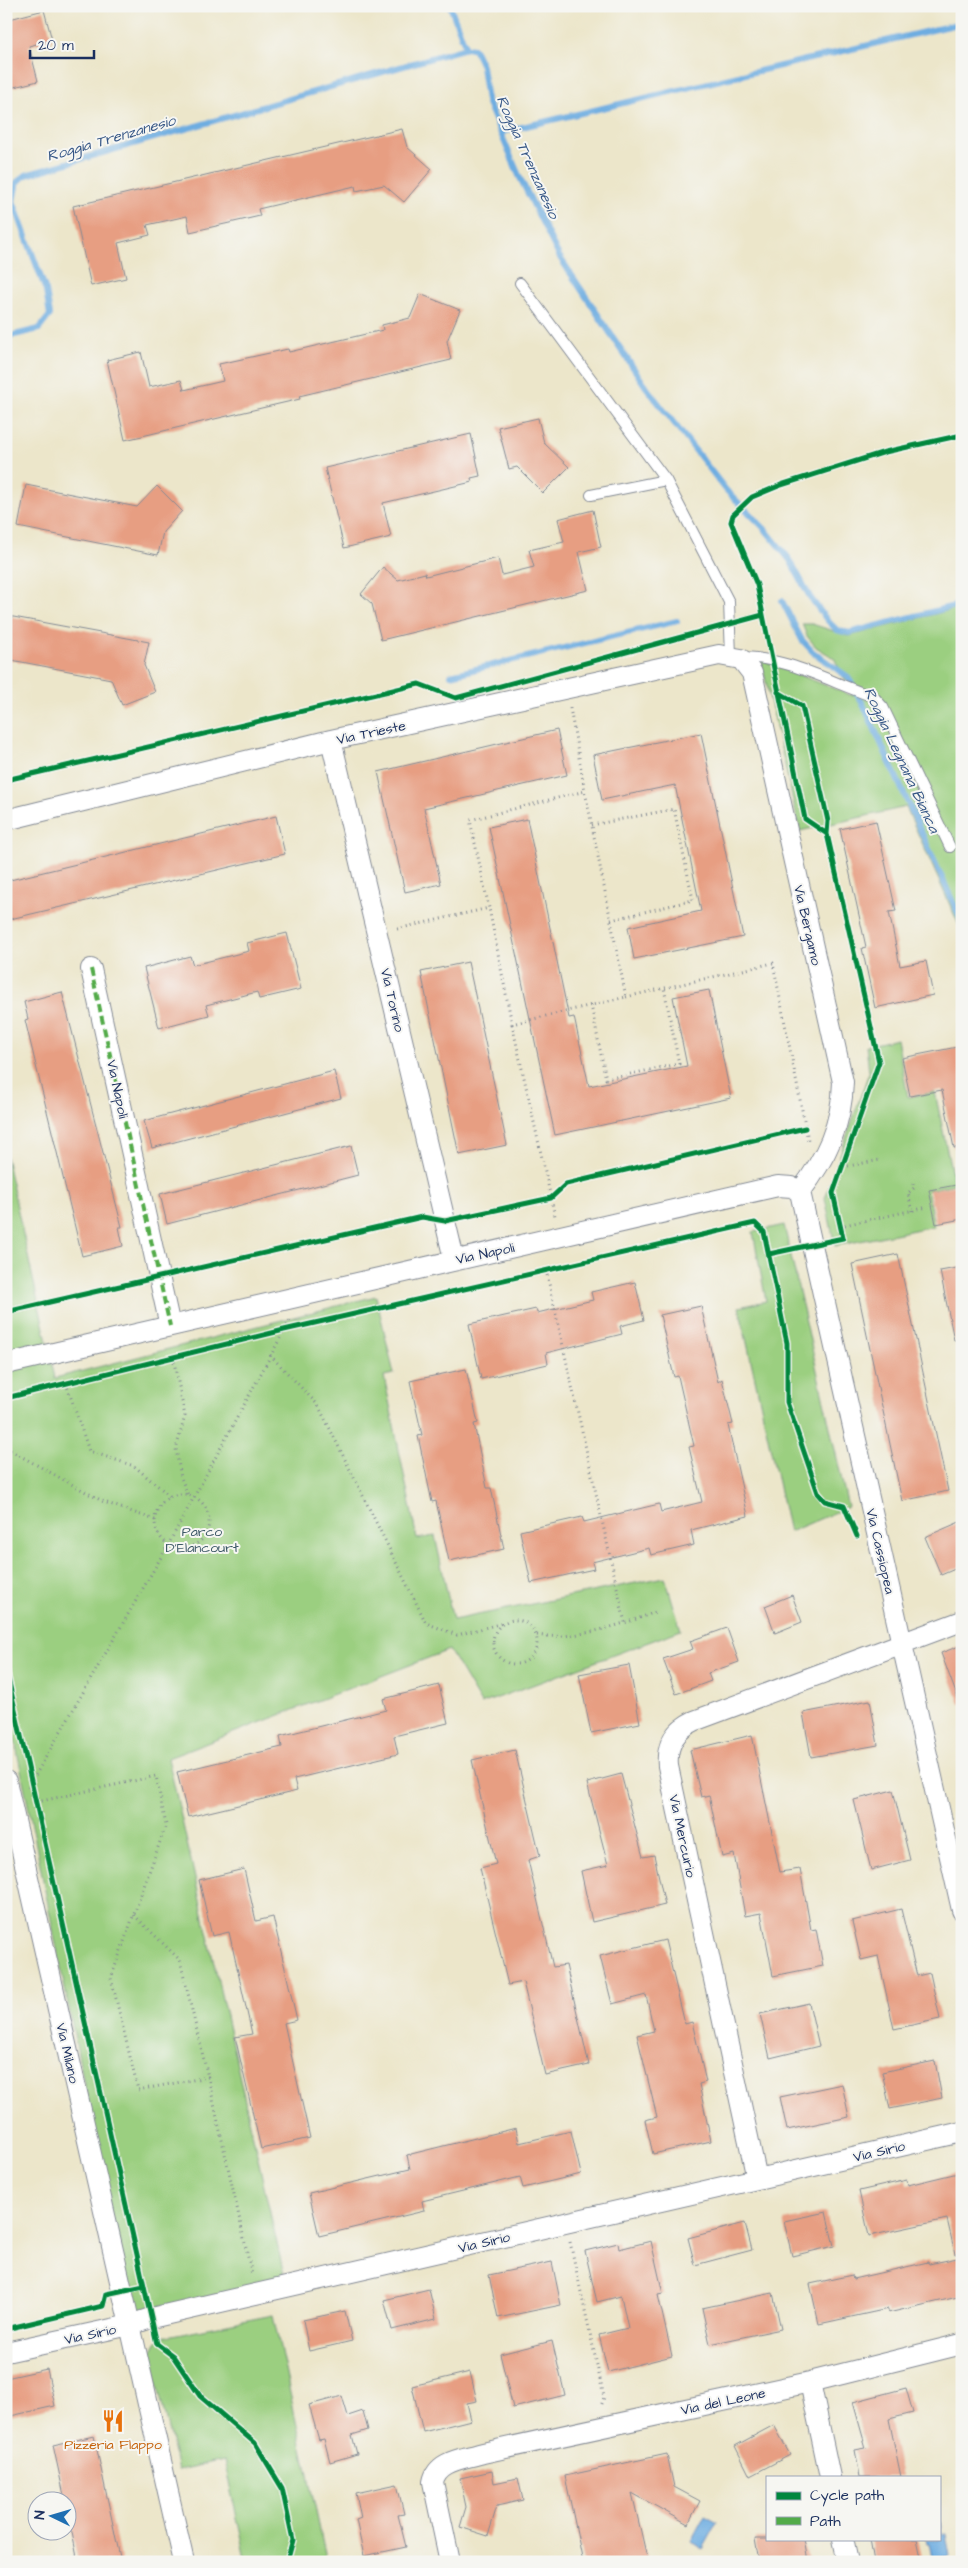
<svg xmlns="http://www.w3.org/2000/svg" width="968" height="2568" viewBox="0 0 968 2568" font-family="'Architects Daughter',sans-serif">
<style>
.green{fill:#9bcf80;stroke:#5b7f6f}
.water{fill:#6eade1;stroke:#446ea0}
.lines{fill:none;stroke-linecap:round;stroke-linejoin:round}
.stream{stroke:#6eade1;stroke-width:6}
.building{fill:#e79e82}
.service-casing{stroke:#848a94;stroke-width:12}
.minor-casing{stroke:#848a94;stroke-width:22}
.path{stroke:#848a94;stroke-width:3;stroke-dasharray:1 4;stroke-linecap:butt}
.service{stroke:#fff;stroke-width:10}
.minor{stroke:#fff;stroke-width:20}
.quiet{stroke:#52ab49;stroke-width:4;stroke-dasharray:8 4;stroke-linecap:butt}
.cycleway-casing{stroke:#f6f6f2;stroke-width:8}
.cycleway{stroke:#00873e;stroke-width:5}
.labels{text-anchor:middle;stroke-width:4;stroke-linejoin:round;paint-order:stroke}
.street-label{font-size:14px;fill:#1b2f5e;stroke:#f6f6f2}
.park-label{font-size:14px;fill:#3b5766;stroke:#f6f6f2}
.food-label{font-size:14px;fill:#c56008;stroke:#f6f6f2}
.water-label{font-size:15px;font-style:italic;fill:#345585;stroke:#f6f6f2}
</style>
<rect width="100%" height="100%" fill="#f6f6f2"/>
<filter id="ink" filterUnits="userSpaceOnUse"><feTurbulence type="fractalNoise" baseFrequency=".02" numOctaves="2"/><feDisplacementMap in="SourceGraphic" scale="10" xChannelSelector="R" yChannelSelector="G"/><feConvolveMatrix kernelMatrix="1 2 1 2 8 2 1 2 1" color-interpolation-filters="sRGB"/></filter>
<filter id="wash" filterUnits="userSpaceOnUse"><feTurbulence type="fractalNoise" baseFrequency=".0096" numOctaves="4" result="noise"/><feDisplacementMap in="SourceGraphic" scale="20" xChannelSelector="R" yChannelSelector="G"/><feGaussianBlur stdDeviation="1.12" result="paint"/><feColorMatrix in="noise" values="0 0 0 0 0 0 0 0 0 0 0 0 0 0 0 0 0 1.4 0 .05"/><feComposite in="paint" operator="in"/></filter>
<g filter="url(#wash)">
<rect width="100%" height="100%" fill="#ece6ca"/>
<path class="green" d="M 962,607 L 962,932 L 906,807 L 800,831 L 761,660 L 853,696 L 834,658 L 816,647 L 807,636 L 802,624 L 812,624 L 849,636 Z
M 897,1039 L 908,1097 L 935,1092 L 954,1184 L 927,1190 L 934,1226 L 835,1246 L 825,1198 L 869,1072 L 866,1046 Z
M 6,1157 L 55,1378 L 376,1296 L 394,1374 L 384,1376 L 417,1539 L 435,1536 L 453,1620 L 665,1577 L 681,1630 L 481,1704 L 449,1650 L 168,1758 L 285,2279 L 131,2317 L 6,1696 Z
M 784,1225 L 848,1507 L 789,1532 L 739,1307 L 766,1301 L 753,1232 Z
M 273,2315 L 327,2562 L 247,2562 L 224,2460 L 178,2470 L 150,2354 L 156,2342 L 162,2337 Z"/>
<path class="water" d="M 705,2515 L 718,2522 L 703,2549 L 691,2541 Z
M 940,2522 L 942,2534 L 946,2534 L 950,2556 L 932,2559 L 929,2544 L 926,2544 L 925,2539 L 939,2539 Z"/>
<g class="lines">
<path class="stream" d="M 450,6 L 466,48
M 501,132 L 962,23
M 6,337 L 39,329 L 50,315 L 46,291 L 13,201 L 17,182 L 26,175 L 466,48 L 474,49 L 482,66 L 487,101 L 520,178 L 559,256 L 646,387 L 726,490 L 765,529 L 790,560 L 810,597 L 827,620 L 837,630 L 849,633 L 962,604
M 782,601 L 802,640 L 813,652 L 848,677 L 865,708 L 962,922
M 451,675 L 677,621"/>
</g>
<g id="blocks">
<path class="building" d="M 44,10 L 52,40 L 29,46 L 38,81 L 6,89 L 6,20 Z
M 402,129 L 407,147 L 432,169 L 404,202 L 384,185 L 356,191 L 355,186 L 258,209 L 260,216 L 190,232 L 187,216 L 147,225 L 150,235 L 118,243 L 126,278 L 91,286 L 73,206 Z
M 420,294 L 460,310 L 447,341 L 451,360 L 299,396 L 300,399 L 125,440 L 107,360 L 141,352 L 149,387 L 181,380 L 184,390 L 223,381 L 219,364 L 288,349 L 289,352 L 383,330 L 382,325 L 410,318 Z
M 538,418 L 544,443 L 569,467 L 543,493 L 517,467 L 509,469 L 498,427 Z
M 471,434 L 480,476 L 471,478 L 472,482 L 383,503 L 391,537 L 344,548 L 325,468 Z
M 26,485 L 137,507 L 157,486 L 182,511 L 163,532 L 158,555 L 18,527 Z
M 593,510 L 601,547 L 579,552 L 588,590 L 381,640 L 372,604 L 361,594 L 383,567 L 398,580 L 425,573 L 426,576 L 498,558 L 502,575 L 534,567 L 529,550 L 564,542 L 558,519 Z
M 8,616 L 149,642 L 144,665 L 155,692 L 122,705 L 111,679 L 6,659 Z
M 557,730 L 567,775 L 424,808 L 441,884 L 405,892 L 378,772 Z
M 701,733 L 743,937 L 634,959 L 628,927 L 701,911 L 675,785 L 602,800 L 593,755 Z
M 276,816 L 285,854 L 6,920 L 6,881 Z
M 527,819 L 569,1018 L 574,1017 L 589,1086 L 687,1066 L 673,997 L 709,990 L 731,1098 L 555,1135 L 489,827 Z
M 876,821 L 896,911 L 889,912 L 900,966 L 926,961 L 933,995 L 875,1008 L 862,948 L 866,947 L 840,829 Z
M 287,933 L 301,989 L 259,999 L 257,992 L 206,1005 L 209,1015 L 159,1028 L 144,968 L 190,956 L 193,965 L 249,951 L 247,943 Z
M 468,962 L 507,1145 L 459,1155 L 421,972 Z
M 62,992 L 122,1227 L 119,1227 L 123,1246 L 82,1256 L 25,1020 L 28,1019 L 24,1002 Z
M 962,1046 L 962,1147 L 954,1148 L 942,1090 L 910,1096 L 902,1058 Z
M 334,1071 L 341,1098 L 152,1148 L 144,1121 Z
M 351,1146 L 358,1175 L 167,1224 L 160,1194 Z
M 962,1184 L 962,1219 L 936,1224 L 929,1190 Z
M 898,1254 L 948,1491 L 902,1501 L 852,1264 Z
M 962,1267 L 962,1340 L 954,1340 L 940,1271 Z
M 635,1282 L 644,1320 L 620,1326 L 622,1334 L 546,1353 L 548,1364 L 481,1379 L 469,1324 L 536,1309 L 537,1313 L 593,1300 L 591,1292 Z
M 701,1306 L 718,1382 L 722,1379 L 733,1424 L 728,1425 L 748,1516 L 691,1530 L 694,1545 L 651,1555 L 649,1548 L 592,1562 L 594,1569 L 531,1583 L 520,1531 L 582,1517 L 584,1522 L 659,1504 L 661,1512 L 702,1502 L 689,1447 L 694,1446 L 678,1376 L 674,1377 L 660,1315 Z
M 466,1369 L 478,1423 L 474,1424 L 487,1488 L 491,1488 L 504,1549 L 449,1561 L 436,1501 L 432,1502 L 418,1436 L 422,1435 L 410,1381 Z
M 962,1521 L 962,1566 L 941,1575 L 925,1537 Z
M 792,1595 L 802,1622 L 775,1633 L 765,1606 Z
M 727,1628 L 739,1662 L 708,1673 L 711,1681 L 676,1694 L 663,1659 L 693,1649 L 690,1641 Z
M 962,1645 L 962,1704 L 960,1704 L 941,1653 Z
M 629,1665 L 640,1723 L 591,1733 L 579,1674 Z
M 439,1685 L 448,1723 L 394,1736 L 398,1754 L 294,1779 L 297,1791 L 188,1817 L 177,1772 L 282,1747 L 280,1736 L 386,1710 L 383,1699 Z
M 870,1700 L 878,1745 L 811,1757 L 803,1713 Z
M 752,1735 L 780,1872 L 800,1869 L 811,1930 L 816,1929 L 823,1966 L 773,1976 L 761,1913 L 745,1916 L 734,1854 L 722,1857 L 709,1795 L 701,1797 L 690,1750 Z
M 515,1750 L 540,1856 L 528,1860 L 553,1967 L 566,1965 L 589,2065 L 545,2075 L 523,1982 L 508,1985 L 480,1868 L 496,1864 L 472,1760 Z
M 621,1774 L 643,1857 L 654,1855 L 665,1905 L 592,1922 L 581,1871 L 608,1865 L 587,1783 Z
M 893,1790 L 910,1860 L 871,1870 L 854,1800 Z
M 244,1869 L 256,1921 L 273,1917 L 297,2020 L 284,2023 L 310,2138 L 261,2149 L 235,2037 L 252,2034 L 229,1932 L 212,1936 L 199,1880 Z
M 901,1909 L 917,1976 L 930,1973 L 940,2019 L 894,2029 L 878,1956 L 861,1960 L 852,1921 Z
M 665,1940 L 685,2024 L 692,2022 L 706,2082 L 699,2084 L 711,2141 L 653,2154 L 645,2120 L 657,2117 L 637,2035 L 654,2031 L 646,1995 L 612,2004 L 600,1956 Z
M 809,2003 L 819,2046 L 770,2058 L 760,2014 Z
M 935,2061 L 942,2098 L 890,2109 L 882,2072 Z
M 842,2084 L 849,2117 L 787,2130 L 780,2097 Z
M 516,2128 L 519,2143 L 571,2131 L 581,2174 L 523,2188 L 520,2177 L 422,2201 L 424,2211 L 319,2236 L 309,2193 L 410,2169 L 407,2155 Z
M 962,2172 L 962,2253 L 955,2254 L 947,2219 L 869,2236 L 859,2191 L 907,2180 L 908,2185 Z
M 826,2212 L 834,2246 L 792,2256 L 784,2221 Z
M 745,2223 L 752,2250 L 695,2265 L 688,2238 Z
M 651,2241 L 663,2294 L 658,2295 L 672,2356 L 608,2372 L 599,2335 L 628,2328 L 621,2296 L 597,2302 L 585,2251 L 618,2243 L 619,2249 Z
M 962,2257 L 962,2296 L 888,2313 L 888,2309 L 819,2324 L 810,2284 L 852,2275 L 853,2279 L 928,2262 L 929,2264 Z
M 552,2262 L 561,2305 L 498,2318 L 489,2275 Z
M 429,2289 L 436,2319 L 392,2330 L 384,2300 Z
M 773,2293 L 781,2329 L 710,2344 L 702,2308 Z
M 345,2311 L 352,2341 L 309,2351 L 303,2320 Z
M 552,2341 L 565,2395 L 513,2408 L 500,2354 Z
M 47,2369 L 55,2406 L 6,2417 L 6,2378 Z
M 470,2372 L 477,2401 L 467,2403 L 471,2420 L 423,2432 L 412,2386 Z
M 906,2388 L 913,2413 L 889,2419 L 901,2477 L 860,2477 L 855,2450 L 866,2448 L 853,2402 Z
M 342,2396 L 348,2416 L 363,2411 L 368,2430 L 352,2435 L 357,2454 L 330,2462 L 324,2439 L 319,2440 L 309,2405 Z
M 774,2425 L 790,2455 L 750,2476 L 735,2446 Z
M 94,2436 L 121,2562 L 78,2562 L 68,2513 L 68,2500 L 65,2500 L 53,2445 Z
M 667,2454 L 674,2487 L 700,2501 L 688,2524 L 632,2493 L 648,2562 L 583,2562 L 565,2476 Z
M 492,2471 L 494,2483 L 518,2478 L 523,2500 L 497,2506 L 488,2536 L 460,2527 L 466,2507 L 460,2478 Z
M 397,2484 L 404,2514 L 398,2515 L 406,2547 L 364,2556 L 356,2520 L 361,2518 L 356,2493 Z
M 755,2539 L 804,2539 L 808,2562 L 759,2562 Z
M 870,2539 L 917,2539 L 922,2562 L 874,2562 Z"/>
</g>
</g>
<g filter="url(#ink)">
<use href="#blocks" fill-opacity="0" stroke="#848a94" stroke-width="1"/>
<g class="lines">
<defs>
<path id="service" d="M 520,283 L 666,480 L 729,602 L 731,656
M 591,495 L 666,480
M 740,657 C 787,657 830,682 874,697 L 883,707 L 950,847"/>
<path id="minor" d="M 331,740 L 454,1259
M 6,820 L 331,740 L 719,655 L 741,659 L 752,673 L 843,1082 C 842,1125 826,1158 800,1192
M 91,969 L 170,1326
M 800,1192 L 962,1910
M 6,1364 L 778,1186 L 792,1187 L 800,1192
M 6,1781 L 184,2562
M 757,2179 L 668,1766 C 666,1745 675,1730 694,1721 L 962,1621
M 6,2352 L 130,2325 L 151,2318 L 962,2132
M 810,2382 L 830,2477
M 843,2539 L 848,2562
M 450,2562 L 433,2482 C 437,2460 464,2459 483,2453 L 810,2382 L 962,2344"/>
</defs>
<use href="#service" class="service-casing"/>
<use href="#minor" class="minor-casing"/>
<path class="path" d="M 570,708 L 585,791
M 592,825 L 674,809 L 693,900 L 611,920
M 397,929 L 489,908 L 470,820 L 585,791 L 626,997 L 512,1024 L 489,908
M 626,997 L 773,963 L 808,1140
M 591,1005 L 606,1079 L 679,1064 L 664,988
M 512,1024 L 555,1216
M 843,1167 L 880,1160
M 912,1211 L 908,1193 L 914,1188 L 912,1180
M 840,1226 L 928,1207
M 546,1270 L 625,1623
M 270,1355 L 318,1405 L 426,1623 L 457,1635 L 503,1623
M 173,1357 L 185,1416 L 176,1449 L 181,1478 L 188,1495
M 66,1383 L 89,1451 L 134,1466 L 171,1497
M 6,1448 L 104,1502 L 155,1520
M155 1521a27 27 0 1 1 54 0a27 27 0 1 1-54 0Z
M493 1642a22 22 0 1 1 44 0a22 22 0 1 1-44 0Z
M 537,1635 C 573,1641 625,1624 658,1611
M 28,1788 L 168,1545 L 290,1320
M 32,1803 L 156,1776 L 166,1825 L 111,1978 L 138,2090 L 208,2077 L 252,2275
M 134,1915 L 180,1960 L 208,2077
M 570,2242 L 604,2397 L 601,2407"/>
<use href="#service" class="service"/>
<use href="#minor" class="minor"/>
<path class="quiet" d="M 91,969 L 170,1326"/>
<defs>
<path id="cycleway" d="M 763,615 L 757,585 L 731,522 L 733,515 L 752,497 L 781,485 L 885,452 L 962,435
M 778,692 L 802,706 L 828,821 L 827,834
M 6,780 L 419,684 L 456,698 L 763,615 L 805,819 L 827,834 L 879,1062 L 833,1193 L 843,1238 L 769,1254
M 6,1312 L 422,1217 L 445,1221 L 551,1198 L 566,1184 L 805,1128
M 6,1398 L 284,1330 L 755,1223 L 764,1232 L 787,1343 L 787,1402 L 818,1493 L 825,1501 L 844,1506 L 857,1536
M 6,1669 L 157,2344 L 173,2356 L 200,2396 L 255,2443 L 282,2488 L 293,2540 L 287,2562
M 6,2329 L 103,2306 L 106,2294 L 144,2286"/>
</defs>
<use href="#cycleway" class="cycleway-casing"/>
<use href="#cycleway" class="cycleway"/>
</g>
</g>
<defs>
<symbol id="restaurant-bare" viewBox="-9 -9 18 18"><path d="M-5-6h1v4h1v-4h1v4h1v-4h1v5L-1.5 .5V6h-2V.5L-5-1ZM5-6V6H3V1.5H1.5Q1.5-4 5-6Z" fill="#e8710a" stroke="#f6f6f2" stroke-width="2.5" paint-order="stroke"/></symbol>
</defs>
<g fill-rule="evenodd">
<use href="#restaurant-bare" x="97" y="2405" width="32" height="32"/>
</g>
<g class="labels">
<g class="street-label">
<text transform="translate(371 732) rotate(-12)" y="5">Via Trieste</text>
<text transform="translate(808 925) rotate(77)" y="5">Via Bergamo</text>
<text transform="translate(393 1000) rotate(77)" y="5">Via Torino</text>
<text transform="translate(118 1089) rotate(78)" y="5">Via Napoli</text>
<text transform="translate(485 1253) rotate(-12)" y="5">Via Napoli</text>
<text transform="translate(881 1551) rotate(77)" y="5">Via Cassiopea</text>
<text transform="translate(683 1836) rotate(78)" y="5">Via Mercurio</text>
<text transform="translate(68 2053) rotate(77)" y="5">Via Milano</text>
<text transform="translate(879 2151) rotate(-13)" y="5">Via Sirio</text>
<text transform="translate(484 2242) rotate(-13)" y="5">Via Sirio</text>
<text transform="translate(90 2334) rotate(-12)" y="5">Via Sirio</text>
<text transform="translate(723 2401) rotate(-12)" y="5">Via del Leone</text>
</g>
<g class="park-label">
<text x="202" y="1536">Parco<tspan x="202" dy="16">D'Elancourt</tspan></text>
</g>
<g class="food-label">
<text x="113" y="2449">Pizzeria Flappo</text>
</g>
<g class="water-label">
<text transform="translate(111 138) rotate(-16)" y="5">Roggia Trenzanesio</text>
<text transform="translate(528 157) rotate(66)" y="5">Roggia Trenzanesio</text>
<text transform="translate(902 760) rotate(65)" y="5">Roggia Legnana Bianca</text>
</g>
</g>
<rect width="968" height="2568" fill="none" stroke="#f6f6f2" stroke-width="25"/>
<rect x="766" y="2476" width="175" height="65" fill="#f6f6f2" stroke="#9ea6b7"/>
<rect x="776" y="2492" width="25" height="8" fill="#00873e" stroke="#9ea6b7"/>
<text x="810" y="2500" font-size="15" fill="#1b2f5e">Cycle path</text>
<rect x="776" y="2517" width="25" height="8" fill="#52ab49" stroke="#9ea6b7"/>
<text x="810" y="2526" font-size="15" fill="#1b2f5e">Path</text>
<g transform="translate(52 2516) rotate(275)"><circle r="24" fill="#f6f6f2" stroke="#9ea6b7"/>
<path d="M0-4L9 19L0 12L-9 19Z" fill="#1f6fb2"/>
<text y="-8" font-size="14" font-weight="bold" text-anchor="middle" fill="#1b2f5e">N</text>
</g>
<path d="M30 50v8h64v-8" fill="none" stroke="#1b2f5e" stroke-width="2.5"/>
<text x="38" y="50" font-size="15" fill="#1b2f5e" stroke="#f6f6f2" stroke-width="4" paint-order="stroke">20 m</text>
</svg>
